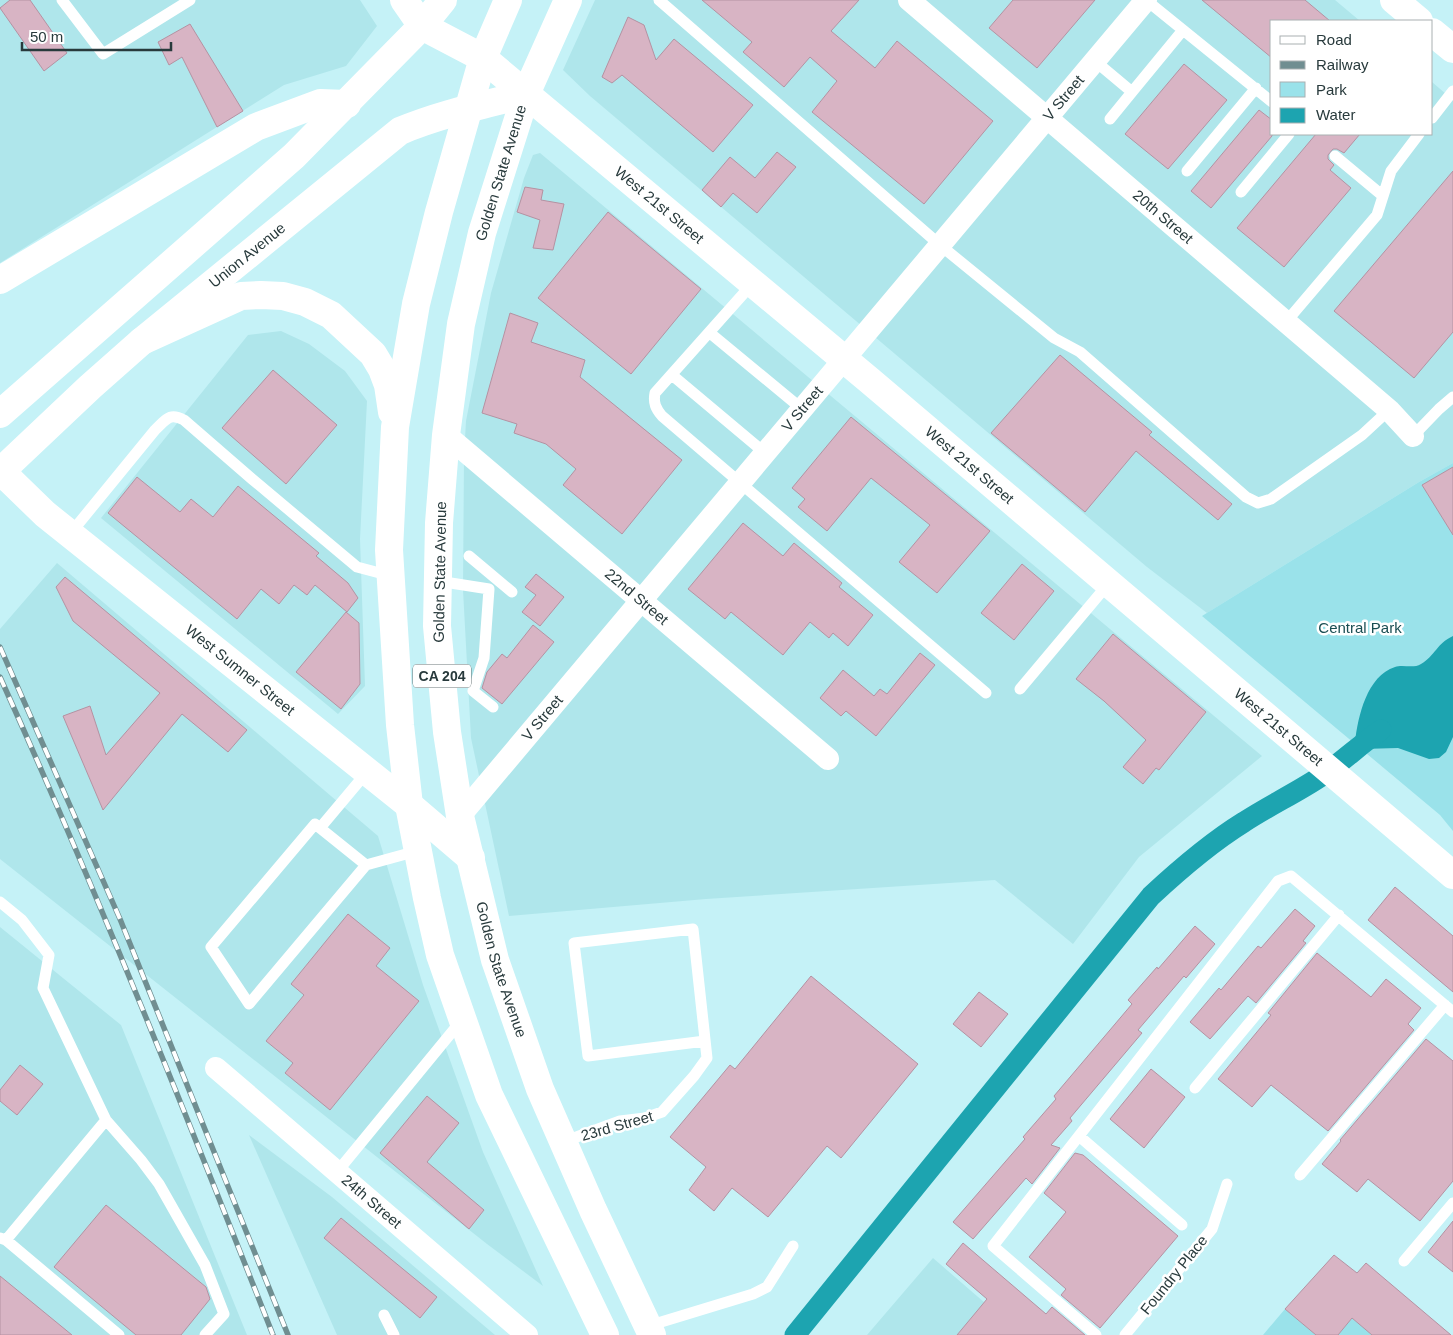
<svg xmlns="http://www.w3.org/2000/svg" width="1453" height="1335" viewBox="0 0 1453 1335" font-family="Helvetica,sans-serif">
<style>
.built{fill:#afe6eb}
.green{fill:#9ae2ea}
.water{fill:#1da4b0}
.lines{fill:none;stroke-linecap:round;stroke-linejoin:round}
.canal{stroke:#1da4b0;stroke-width:21}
.building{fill:#d8b4c4;stroke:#b492a2}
.lane{stroke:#fff;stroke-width:11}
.street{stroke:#fff;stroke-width:22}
.secondary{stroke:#fff;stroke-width:28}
.primary{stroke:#fff;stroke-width:28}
.highway{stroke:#fff;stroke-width:28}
.rail-casing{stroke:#708e91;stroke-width:5.5}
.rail{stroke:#fff;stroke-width:4;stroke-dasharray:11;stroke-linecap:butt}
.labels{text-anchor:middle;stroke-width:5;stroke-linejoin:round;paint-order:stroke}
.shield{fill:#fff;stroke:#687576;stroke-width:1}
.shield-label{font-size:14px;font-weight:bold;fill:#283a3c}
.street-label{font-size:15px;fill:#283a3c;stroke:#fff}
.park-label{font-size:15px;fill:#194d52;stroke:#fff}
</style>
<rect width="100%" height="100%" fill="#c5f2f7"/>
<path class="built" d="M 0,0 L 360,0 L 377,26 L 346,66 L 284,85 L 0,263 Z
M 595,0 L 1335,0 L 1360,21 L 1272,21 L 1272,134 L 1432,134 L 1432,82 L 1453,100 L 1453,463 L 1419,482 L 1207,613 L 1147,567 L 590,96 L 563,70 Z
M 540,153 L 1262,756 L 1139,857 L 1073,944 L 995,880 L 706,899 L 509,916 L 471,738 L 463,590 L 464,457 L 466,421 L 491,293 L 524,178 L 533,155 Z
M 281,331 L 309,344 L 345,371 L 367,401 L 360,539 L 365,686 L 338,714 L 101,518 L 248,335 Z
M 57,563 L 378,836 L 423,985 L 483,1152 L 543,1286 L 487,1244 L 0,859 L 0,629 Z
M 0,927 L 121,1025 L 247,1335 L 0,1335 Z
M 249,1135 L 332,1197 L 495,1335 L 337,1335 Z
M 933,1258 L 1022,1335 L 867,1335 Z"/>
<path class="green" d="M 1453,463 L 1453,831 L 1440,815 L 1202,616 L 1419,482 Z
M 1285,1309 L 1316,1335 L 1263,1335 Z
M 1352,1318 L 1372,1335 L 1338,1335 Z"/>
<path class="water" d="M 1453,636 L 1453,737 L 1446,752 L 1439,758 L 1429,759 L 1398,748 L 1362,749 L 1355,742 C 1358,716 1367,676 1395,667 C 1403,664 1413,669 1421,664 C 1435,656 1437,643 1453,636 Z"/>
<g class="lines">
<path class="canal" d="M 795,1335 L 1151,896 C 1180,869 1210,843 1244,822 C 1270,805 1298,792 1323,775 C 1343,761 1361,744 1381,730"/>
</g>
<path class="building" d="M 10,0 L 30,0 L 67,53 L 44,71 L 0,8 Z
M 702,0 L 859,0 L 831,31 L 875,68 L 897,41 L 993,121 L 924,204 L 812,112 L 837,81 L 810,57 L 784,87 L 743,52 L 752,42 Z
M 1013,0 L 1095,0 L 1037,68 L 989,28 Z
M 1202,0 L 1305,0 L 1330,21 L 1272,21 L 1272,58 Z
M 628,17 L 644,25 L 656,60 L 674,39 L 753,105 L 713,152 L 622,75 L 612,83 L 602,77 Z
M 190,24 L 243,111 L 217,127 L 182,57 L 169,65 L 158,42 Z
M 1184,64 L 1227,100 L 1168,169 L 1125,134 Z
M 1259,110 L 1272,120 L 1272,136 L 1211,208 L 1191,191 Z
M 1316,134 L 1360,134 L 1344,153 L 1337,149 L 1333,149 L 1328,155 L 1328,159 L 1334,165 L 1330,170 L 1351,188 L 1284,267 L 1237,228 Z
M 777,152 L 796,167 L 757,213 L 733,193 L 721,207 L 702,190 L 730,157 L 755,178 Z
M 1453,171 L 1453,332 L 1414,378 L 1334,311 Z
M 525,187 L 543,190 L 541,200 L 564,204 L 553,250 L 533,248 L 540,220 L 517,212 Z
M 608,212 L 701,289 L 631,374 L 538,298 Z
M 510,313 L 538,323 L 531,342 L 585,360 L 580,377 L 682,460 L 622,534 L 563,485 L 576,469 L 546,444 L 514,433 L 517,424 L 482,413 Z
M 1060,355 L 1152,432 L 1149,435 L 1232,504 L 1218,520 L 1136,451 L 1085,512 L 991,433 Z
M 273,370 L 337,425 L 286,484 L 222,428 Z
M 851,417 L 990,531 L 937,593 L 899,562 L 930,525 L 871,478 L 827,531 L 798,507 L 805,499 L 792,488 Z
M 1453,467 L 1453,535 L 1422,485 Z
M 137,477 L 180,512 L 191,499 L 213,517 L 238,486 L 319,553 L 316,556 L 348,583 L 358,598 L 347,612 L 315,585 L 307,595 L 294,585 L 279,604 L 261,589 L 237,619 L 108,513 Z
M 743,523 L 783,556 L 794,543 L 842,583 L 839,587 L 873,615 L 848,646 L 833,633 L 829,638 L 810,622 L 783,655 L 731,612 L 725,619 L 688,589 Z
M 1022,564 L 1054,591 L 1014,640 L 981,613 Z
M 536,574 L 564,597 L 540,626 L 522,612 L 536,595 L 525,587 Z
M 65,577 L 247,730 L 228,752 L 182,714 L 103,810 L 63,716 L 90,706 L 106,755 L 160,693 L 73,621 L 56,587 Z
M 346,612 L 359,623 L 360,684 L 341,709 L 296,672 Z
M 533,625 L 554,642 L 502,704 L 482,688 L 487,672 L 502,654 L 507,658 Z
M 1113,634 L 1206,712 L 1159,770 L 1156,768 L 1143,784 L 1123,767 L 1146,740 L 1104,701 L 1076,679 Z
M 920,653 L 935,665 L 876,736 L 846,711 L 841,716 L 820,698 L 843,670 L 874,696 L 880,689 L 887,694 Z
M 1395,887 L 1453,936 L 1453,992 L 1368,920 Z
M 1295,909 L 1315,926 L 1303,941 L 1306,943 L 1256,1003 L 1248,996 L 1210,1039 L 1190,1022 L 1219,988 L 1221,990 L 1258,946 L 1261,948 Z
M 348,914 L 390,948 L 376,966 L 419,1001 L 330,1110 L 285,1073 L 293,1063 L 266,1041 L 304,995 L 291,984 Z
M 1195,926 L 1215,944 L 1186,978 L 1184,976 L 1138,1030 L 1142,1033 L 1070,1118 L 1072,1121 L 1051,1145 L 1060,1148 L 1032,1184 L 1026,1178 L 973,1239 L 953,1222 L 1025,1139 L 1023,1137 L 1056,1099 L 1054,1096 L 1132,1004 L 1128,1000 L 1157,967 L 1158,969 Z
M 1317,953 L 1371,997 L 1386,979 L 1421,1008 L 1408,1024 L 1414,1030 L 1328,1131 L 1271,1085 L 1252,1107 L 1218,1079 L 1271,1015 L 1268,1013 Z
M 811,976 L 918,1064 L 841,1158 L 827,1146 L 768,1217 L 732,1188 L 714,1211 L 689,1190 L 706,1167 L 670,1137 L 730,1065 L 735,1069 Z
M 979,992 L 1008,1014 L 981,1047 L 953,1024 Z
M 1426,1039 L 1453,1061 L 1453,1181 L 1420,1221 L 1368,1179 L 1357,1192 L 1322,1164 L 1341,1141 L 1340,1140 Z
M 20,1065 L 43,1084 L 17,1115 L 0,1101 L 0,1090 Z
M 1151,1069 L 1185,1097 L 1144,1148 L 1110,1119 Z
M 427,1096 L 459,1123 L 427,1162 L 484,1210 L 469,1229 L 380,1153 Z
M 1075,1153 L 1083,1155 L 1178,1236 L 1100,1328 L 1061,1295 L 1066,1289 L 1029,1257 L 1066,1212 L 1044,1193 Z
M 106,1205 L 206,1287 L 210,1299 L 181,1335 L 136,1335 L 54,1267 Z
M 341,1218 L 437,1297 L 420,1318 L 324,1238 Z
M 1453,1221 L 1453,1272 L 1428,1252 Z
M 963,1243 L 1046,1314 L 1052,1307 L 1085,1335 L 957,1335 L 987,1299 L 946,1264 Z
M 1334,1255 L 1357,1273 L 1366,1263 L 1451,1335 L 1372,1335 L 1352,1318 L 1338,1335 L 1316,1335 L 1285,1309 Z
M 0,1276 L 72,1335 L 0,1335 Z"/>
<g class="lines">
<path class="lane" d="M 62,0 L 103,54 L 190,0
M 659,0 L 940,245 L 1054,338 L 1080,352 L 1246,497 L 1258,503 L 1271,499 L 1362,435 L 1389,410
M 1146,0 L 1272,102
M 1095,61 L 1132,92 L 1110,119
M 1132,92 L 1183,30
M 1432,118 L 1453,91
M 1335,156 L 1383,196
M 1187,171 L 1256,88
M 1241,192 L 1289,134
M 753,283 L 655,393 C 653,403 656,409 662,416 L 986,693
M 1286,322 L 1377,215 L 1391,171 L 1419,134
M 710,333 L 802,409
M 672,375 L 765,453
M 1413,436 L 1439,409 L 1453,397
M 70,534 L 155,430 C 166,420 169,412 184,420 L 252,479 L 357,567 L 391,576
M 469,556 L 512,592
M 438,581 L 489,589 L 484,658 L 473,691 L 493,707
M 1020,689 L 1109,583
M 315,824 L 366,865 L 249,1004 L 211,947 Z
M 320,828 L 367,772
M 366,865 L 417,851
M 0,902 L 22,920 L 49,955 L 43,988 L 106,1120 L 6,1240 L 0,1238
M 1195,1088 L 1339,915
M 106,1120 L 141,1160 L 159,1184 L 205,1265 L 224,1314 L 205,1335
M 1079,1136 L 1182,1225
M 563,1142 L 620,1121 L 645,1118 L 662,1112 L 694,1076 L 707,1058 L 693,929 L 574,943 L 588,1056 L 705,1041
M 337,1172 L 461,1021
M 1300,1175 L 1445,1005
M 6,1240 L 119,1335
M 1404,1261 L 1453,1203
M 384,1315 L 394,1335
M 648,1326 L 753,1294 L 767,1287 L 793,1246
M 1096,1335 L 993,1246 L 1278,881 L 1291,876 L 1453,1012
M 1125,1335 L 1212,1229 L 1227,1184"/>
<g class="street">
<path id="s1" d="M 909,0 L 1389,410 L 1413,436"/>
<path id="s2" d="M 446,435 L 828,759"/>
<path id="s3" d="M 460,816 L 1146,0"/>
<path id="s4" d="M 216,1068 L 527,1335"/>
</g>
<g class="secondary">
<path id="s5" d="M 404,0 L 422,26 L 483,58 L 526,94 L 869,380 L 1453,875"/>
<path d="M 1394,0 L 1419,21"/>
<path d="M 1432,32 L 1453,49"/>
<path id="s6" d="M 0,467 L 11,481 L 45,514 L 409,805 L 471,858"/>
</g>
<g class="primary">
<path d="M 0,280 L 256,127 L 320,103 L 347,104"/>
<path d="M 0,414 L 294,156 L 422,26 L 443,0"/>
<path id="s7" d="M 0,472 L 90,387 L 142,341 L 400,131 C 440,114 484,105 526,94"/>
</g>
<g class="highway">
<path d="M 508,0 L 483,58 L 439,212 L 416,304 L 395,427 L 389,550 L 400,725 L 409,805 L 427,898 L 440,955 L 489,1095 L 605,1335"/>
<path id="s8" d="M 568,0 L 526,94 L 482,233 L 461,324 L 446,435 L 439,523 L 437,626 L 447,732 L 460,816 L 495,960 L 540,1089 L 593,1210 L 652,1335"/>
<path d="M 142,341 L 241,296 L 261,295 L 283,296 L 305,302 L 331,315 L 373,354 L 382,369 L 388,385 L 392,412"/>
</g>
<defs>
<path id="rail" d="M 0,647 L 120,919 L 288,1335
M 0,677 C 98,894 186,1114 273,1335"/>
</defs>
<use href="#rail" class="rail-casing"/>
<use href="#rail" class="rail"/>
</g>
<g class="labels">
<rect class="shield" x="413" y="664.5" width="58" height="23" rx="4"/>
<g class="shield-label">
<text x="442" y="681">CA 204</text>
</g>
<g class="street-label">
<text dy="5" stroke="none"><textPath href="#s3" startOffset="938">V Street</textPath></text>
<text transform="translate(501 173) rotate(-73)" y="5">Golden State Avenue</text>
<text dy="5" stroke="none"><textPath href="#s5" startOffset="330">West 21st Street</textPath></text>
<text dy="5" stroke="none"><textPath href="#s1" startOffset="334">20th Street</textPath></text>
<text dy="5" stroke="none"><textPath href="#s7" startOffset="329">Union Avenue</textPath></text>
<text dy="5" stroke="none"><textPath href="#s3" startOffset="532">V Street</textPath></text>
<text dy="5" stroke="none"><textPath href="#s5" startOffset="735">West 21st Street</textPath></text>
<text transform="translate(440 572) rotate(-89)" y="5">Golden State Avenue</text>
<text dy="5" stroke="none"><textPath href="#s2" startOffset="250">22nd Street</textPath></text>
<text dy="5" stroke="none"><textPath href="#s6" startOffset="315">West Sumner Street</textPath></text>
<text dy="5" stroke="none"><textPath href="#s3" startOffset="128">V Street</textPath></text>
<text dy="5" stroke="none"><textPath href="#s5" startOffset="1140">West 21st Street</textPath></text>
<text dy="5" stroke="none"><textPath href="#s8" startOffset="996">Golden State Avenue</textPath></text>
<text transform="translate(617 1126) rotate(-16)" y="5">23rd Street</text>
<text dy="5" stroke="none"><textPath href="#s4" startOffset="205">24th Street</textPath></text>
<text transform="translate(1174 1275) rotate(-51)" y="5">Foundry Place</text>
</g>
<g class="park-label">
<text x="1360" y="633">Central Park</text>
</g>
</g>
<rect x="1270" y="20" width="162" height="115" fill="#ffffff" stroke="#a9b0b1"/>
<rect x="1280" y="36" width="25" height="8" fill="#ffffff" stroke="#a9b0b1"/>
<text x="1316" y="45" font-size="15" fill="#283a3c">Road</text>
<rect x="1280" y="61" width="25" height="8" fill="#708e91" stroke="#a9b0b1"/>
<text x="1316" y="70" font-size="15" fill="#283a3c">Railway</text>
<rect x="1280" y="82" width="25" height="15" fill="#9ae2ea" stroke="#a9b0b1"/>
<text x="1316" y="95" font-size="15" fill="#283a3c">Park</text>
<rect x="1280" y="108" width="25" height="15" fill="#1da4b0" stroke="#a9b0b1"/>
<text x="1316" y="120" font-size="15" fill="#283a3c">Water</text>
<path d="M22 42v8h149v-8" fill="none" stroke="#283a3c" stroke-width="2.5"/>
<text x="30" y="42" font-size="15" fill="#283a3c" stroke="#ffffff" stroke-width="4" paint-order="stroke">50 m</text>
</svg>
